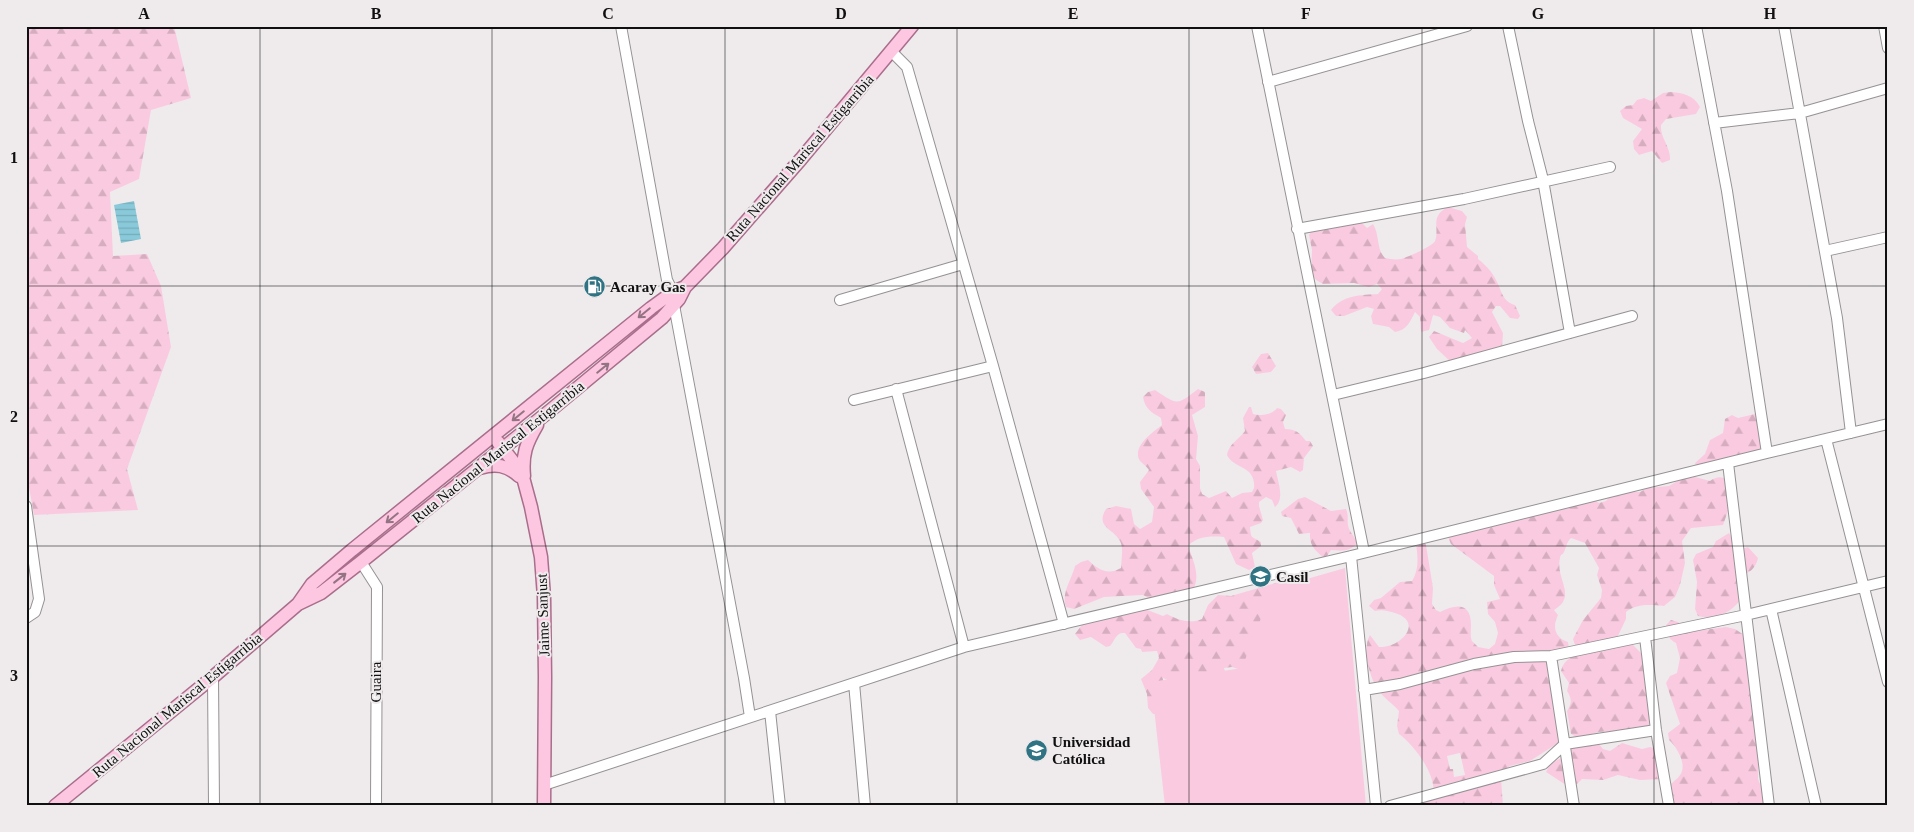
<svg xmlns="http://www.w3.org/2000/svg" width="1914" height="832" viewBox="0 0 1914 832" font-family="Georgia,serif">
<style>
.forest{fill:url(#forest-firs);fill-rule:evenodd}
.park{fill:#facbe0}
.water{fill:url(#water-rules)}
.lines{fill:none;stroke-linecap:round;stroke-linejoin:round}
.minor-casing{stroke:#959293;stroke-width:12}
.major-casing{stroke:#a96e8b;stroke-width:15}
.minor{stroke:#fff;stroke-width:10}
.major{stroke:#fdc6e1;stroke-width:12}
.oneway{stroke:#937483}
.grid{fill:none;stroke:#111010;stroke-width:1;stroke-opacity:0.55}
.labels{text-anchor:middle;stroke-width:4;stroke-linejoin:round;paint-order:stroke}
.street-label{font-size:15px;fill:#111010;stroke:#efebed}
.poi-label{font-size:15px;font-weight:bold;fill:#111010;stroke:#efebed;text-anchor:start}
.neatline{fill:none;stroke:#111010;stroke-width:2}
.grid-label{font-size:16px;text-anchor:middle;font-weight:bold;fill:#111010}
</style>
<defs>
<pattern id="forest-firs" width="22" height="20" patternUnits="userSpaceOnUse" patternTransform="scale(1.25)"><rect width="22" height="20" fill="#facbe0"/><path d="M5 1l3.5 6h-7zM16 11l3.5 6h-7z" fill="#d5adbf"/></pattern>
<pattern id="water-rules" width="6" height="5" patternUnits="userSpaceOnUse" patternTransform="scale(1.25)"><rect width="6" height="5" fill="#89c9d9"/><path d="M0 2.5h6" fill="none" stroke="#75acb9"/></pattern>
</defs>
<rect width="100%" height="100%" fill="#efebed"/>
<path class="forest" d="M 26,26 L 174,26 L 191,98 L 151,110 L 139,179 L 110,192 L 113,256 L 147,254 L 161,286 L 171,347 L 127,469 L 138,510 L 34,515 L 26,471 Z
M 1671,92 C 1683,93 1694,95 1700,107 L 1696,114 L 1666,119 L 1661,125 C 1660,138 1671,147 1670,160 L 1662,163 L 1652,151 L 1639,155 L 1634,149 L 1633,141 L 1642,129 L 1623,118 L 1620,111 L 1626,106 L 1633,105 L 1637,100 L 1644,98 L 1651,101 L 1663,93 Z
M 1448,207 L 1462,211 L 1467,217 L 1465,224 L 1467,247 L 1478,256 L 1478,259 C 1485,264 1493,273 1496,280 C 1502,291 1502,301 1515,305 L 1520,316 L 1518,319 L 1510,318 L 1500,306 L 1496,306 L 1492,312 L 1503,333 L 1502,348 L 1454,365 L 1437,349 L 1429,337 L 1434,331 L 1463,343 L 1472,338 L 1465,330 L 1464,333 L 1450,328 L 1440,317 L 1433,315 L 1429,330 L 1421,332 L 1420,317 L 1415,312 C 1410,322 1407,330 1395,332 L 1389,327 L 1373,324 L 1371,316 L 1374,309 L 1367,307 L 1344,316 L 1336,316 L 1331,310 C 1343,295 1361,295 1378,294 L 1382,289 L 1377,284 L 1369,287 L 1354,283 L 1323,284 L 1316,280 L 1311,273 L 1312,250 L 1309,235 C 1320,216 1342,214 1361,215 L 1362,223 L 1367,228 L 1373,224 C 1380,235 1376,249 1385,258 C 1390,259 1396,260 1401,259 C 1408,257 1433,246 1435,241 C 1440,227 1429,217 1448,207 Z
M 1268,353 L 1276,366 L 1271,372 L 1256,374 L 1252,367 L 1261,354 Z
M 1198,389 L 1205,392 L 1205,407 L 1192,415 L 1198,436 L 1196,459 L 1200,466 L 1200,488 L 1202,494 L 1209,498 L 1226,491 L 1232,498 L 1242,493 L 1252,492 L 1254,488 C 1256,465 1233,469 1227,455 C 1228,445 1239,439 1245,431 L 1243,418 L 1249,407 L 1251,407 L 1253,414 C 1261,416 1272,415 1277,408 L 1281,409 L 1286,415 L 1283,422 L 1285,429 C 1296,429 1300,433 1306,441 L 1310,441 L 1313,446 L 1304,458 L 1303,470 L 1300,472 L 1291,467 L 1276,471 C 1278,482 1285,499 1275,507 L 1272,500 L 1266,497 L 1259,502 L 1259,506 L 1263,520 L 1261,523 L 1250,527 C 1251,540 1252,536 1261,542 L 1261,546 L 1252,553 L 1255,567 L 1249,570 L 1236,564 L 1224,537 C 1210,536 1198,536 1188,546 C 1193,559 1201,577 1193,589 L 1185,590 L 1176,603 L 1169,605 L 1161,604 L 1143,595 L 1104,597 L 1074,609 L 1066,607 C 1061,593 1071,581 1075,566 L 1081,562 L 1088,560 C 1098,569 1107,576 1121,568 C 1121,560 1124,548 1120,541 C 1113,528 1095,527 1106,509 L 1116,506 L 1131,509 L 1134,524 L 1140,529 L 1152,522 L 1154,507 L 1141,489 L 1140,482 L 1149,470 C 1147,467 1143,464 1140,461 C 1131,447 1153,432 1162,425 L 1161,418 C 1151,412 1145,409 1143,397 L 1148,392 L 1155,390 C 1178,405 1176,406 1198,389 Z
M 1759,413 L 1766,417 L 1769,423 L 1766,430 L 1770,436 L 1770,444 L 1760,453 L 1697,470 L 1695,463 L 1705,454 L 1710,440 L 1723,433 L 1725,419 L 1732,415 L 1738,418 Z
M 1695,477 L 1710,481 C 1717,476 1722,476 1730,481 L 1728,511 L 1723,525 L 1691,528 L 1682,541 L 1685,563 L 1680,585 L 1675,597 L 1664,606 C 1650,605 1638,603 1626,612 L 1626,619 L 1616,640 L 1583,647 L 1575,645 L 1573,639 L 1583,620 L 1601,598 L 1602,590 L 1597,575 L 1599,568 L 1585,543 L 1571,538 C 1566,543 1567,546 1564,552 C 1562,556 1561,553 1560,558 C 1555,579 1578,596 1554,610 L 1558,615 C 1552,627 1555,638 1568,642 C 1571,654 1560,655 1555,664 C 1555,679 1558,679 1562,691 C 1566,707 1563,728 1558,743 L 1530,761 L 1510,766 L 1503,771 L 1501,778 L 1503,806 L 1403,806 L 1430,801 L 1433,798 C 1438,776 1415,746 1399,734 L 1397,726 L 1399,711 C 1392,703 1382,697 1377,688 C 1369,676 1362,648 1370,635 L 1379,647 C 1401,648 1424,622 1395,613 C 1388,611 1383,609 1375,611 L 1369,606 L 1374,600 L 1381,598 L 1400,582 L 1412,581 C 1419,570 1418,557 1416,544 L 1425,542 L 1426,545 L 1433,588 L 1432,604 L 1436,610 L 1440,612 C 1456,604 1471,602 1471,625 C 1471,631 1470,636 1472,641 L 1478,647 L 1489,649 L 1495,644 L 1498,633 L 1495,622 L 1488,614 L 1487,602 L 1500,599 L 1494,585 L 1494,576 L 1451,544 L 1448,537 L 1552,505 L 1567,509 L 1578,501 L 1593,499 L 1599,503 L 1606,501 L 1611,495 L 1618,496 L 1625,492 L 1640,492 L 1647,488 L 1669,486 L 1681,479 ZM 1460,753 L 1465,775 L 1454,777 L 1453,769 L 1450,769 L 1447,756 Z
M 1305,497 L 1331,511 L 1346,509 C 1349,516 1347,519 1348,525 C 1349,532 1355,536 1357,544 C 1348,552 1342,551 1331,550 L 1325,559 C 1316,551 1309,546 1310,533 L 1299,534 L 1291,518 L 1282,516 L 1281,512 L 1298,499 Z
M 1729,533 L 1739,550 L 1748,547 L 1758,558 C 1753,581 1732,567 1739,601 C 1730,614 1713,620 1698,616 L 1695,609 L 1697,582 L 1693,560 L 1696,554 L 1713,547 L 1716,541 Z
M 1286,580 L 1292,585 L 1247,672 L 1232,667 L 1224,668 L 1237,712 L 1163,678 L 1164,707 L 1161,714 L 1153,714 L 1148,708 L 1147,694 L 1141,679 L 1152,670 L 1159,658 L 1157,651 L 1142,652 L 1141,649 L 1136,648 L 1125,633 C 1116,632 1115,640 1110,646 L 1106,647 L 1091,637 L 1080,640 L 1075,634 L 1084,622 L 1145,609 L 1163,616 L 1167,614 C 1177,620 1191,624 1202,619 L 1208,605 L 1218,595 L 1231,596 Z
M 1671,620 L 1678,622 L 1688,632 L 1726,627 L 1735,629 L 1747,637 L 1751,701 L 1754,715 L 1753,722 L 1757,729 L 1755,736 L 1759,742 L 1758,779 L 1769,806 L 1674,806 L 1671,784 C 1675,780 1681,776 1682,771 C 1685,761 1676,746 1669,740 L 1668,733 L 1680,724 L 1666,683 L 1670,676 L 1677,673 L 1680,658 L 1676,643 C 1668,639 1667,634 1666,625 Z
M 1626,643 L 1632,644 L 1642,654 L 1655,723 L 1649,728 L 1599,732 L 1578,738 L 1571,734 L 1567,711 C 1572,703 1572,699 1567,691 L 1569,683 L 1561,671 C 1566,646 1610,653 1626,643 Z
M 1591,743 L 1599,744 L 1603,749 L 1610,751 L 1622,743 L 1642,749 L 1650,747 L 1657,749 L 1662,779 L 1640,780 L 1618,775 L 1603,780 L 1582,779 L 1577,784 L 1566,785 L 1546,772 L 1550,764 L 1561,758 L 1570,747 L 1577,748 Z"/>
<path class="park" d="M 1345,568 L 1366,806 L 1165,806 L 1151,682 L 1242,668 L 1272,589 Z"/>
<path class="water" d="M 134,201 L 141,239 L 121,243 L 114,205 Z"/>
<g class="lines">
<defs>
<path id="minor" d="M 621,26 L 667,280 L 673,292
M 1257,26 L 1364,552
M 1508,26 L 1528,121 L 1543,180 L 1570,333
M 1784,26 L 1837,318 L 1851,433
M 1884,26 L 1888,48
M 891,51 L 907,67 L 993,366 L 1064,624
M 1268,82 L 1467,26
M 1714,123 L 1800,113 L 1888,88
M 1297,229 L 1464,199 L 1610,167
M 1825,251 L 1888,237
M 840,300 L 963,264
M 674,305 L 744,678 L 750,717
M 896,389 L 964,647
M 1333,395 L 1424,373 L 1632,316
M 854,400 L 993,366
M 1826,439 L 1888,682
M 1767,453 L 1888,424
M 1728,463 L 1769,806
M 26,506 L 39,599 L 35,612 L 26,618
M 1351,556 L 1376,806
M 361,562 L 377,587 L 376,806
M 1771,609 L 1816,806
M 1645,637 L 1656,730 L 1669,806
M 1551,656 L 1574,806
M 213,677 L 214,806
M 854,683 L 865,806
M 1364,690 L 1400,684 L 1474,664 L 1514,657 L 1551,656 L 1746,615 L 1888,581
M 770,711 L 780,806
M 544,785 L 964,647 L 1351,556 L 1767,453 L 1727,191 L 1696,26
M 1390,806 L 1543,764 L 1565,744 L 1656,730"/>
<path id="major" d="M 498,442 L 515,464 L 524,481 L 531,507 L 541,557 L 544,597 L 545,677 L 544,806
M 480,468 C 495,463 507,465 519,476
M 524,476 C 522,454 526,444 537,425
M 298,604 L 321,593 L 361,562 L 552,409 L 662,318 L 679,299 L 685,287 L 723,248 L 801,159 L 912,26
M 55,806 L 213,677 L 298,604 L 312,584 L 352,550 L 651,308 L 673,292 L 685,287"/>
</defs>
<use href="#minor" class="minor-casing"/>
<use href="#major" class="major-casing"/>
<use href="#minor" class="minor"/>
<use href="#major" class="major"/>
</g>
<defs><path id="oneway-shaft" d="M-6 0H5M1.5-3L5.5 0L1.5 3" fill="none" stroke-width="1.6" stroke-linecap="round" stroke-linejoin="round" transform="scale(1.25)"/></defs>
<g class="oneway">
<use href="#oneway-shaft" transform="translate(644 313) rotate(141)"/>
<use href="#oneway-shaft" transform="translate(603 368) rotate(-39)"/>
<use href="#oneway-shaft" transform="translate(518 416) rotate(141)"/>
<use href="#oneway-shaft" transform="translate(392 518) rotate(141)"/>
<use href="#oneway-shaft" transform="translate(340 578) rotate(-38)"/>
</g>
<path class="grid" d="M 260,26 L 260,806M 492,26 L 492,806M 725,26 L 725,806M 957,26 L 957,806M 1189,26 L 1189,806M 1422,26 L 1422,806M 1654,26 L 1654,806M 26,286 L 1888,286M 26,546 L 1888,546"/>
<defs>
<symbol id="fuel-disc" viewBox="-11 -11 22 22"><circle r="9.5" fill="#307484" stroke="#efebed"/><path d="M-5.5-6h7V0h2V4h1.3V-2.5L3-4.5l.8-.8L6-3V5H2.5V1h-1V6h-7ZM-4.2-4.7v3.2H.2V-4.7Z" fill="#fff"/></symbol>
<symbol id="school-disc" viewBox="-11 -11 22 22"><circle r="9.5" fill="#307484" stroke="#efebed"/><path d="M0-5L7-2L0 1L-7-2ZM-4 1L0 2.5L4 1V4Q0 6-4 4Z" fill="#fff"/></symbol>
</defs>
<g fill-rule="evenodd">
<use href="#fuel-disc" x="582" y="274" width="25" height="25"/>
<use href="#school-disc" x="1248" y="564" width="25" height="25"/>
<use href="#school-disc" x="1024" y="738" width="25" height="25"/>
</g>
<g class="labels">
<g class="street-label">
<text transform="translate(800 158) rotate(-49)" y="5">Ruta Nacional Mariscal Estigarribia</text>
<text transform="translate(498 452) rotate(-39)" y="5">Ruta Nacional Mariscal Estigarribia</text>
<text transform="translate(543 615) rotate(-92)" y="5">Jaime Sanjust</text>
<text transform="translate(376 682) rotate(-90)" y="5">Guaira</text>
<text transform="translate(177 705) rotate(-40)" y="5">Ruta Nacional Mariscal Estigarribia</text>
</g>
<g class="poi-label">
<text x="610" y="292">Acaray Gas</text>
<text x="1276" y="582">Casil</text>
<text x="1052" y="747">Universidad<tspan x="1052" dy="17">Católica</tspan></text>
</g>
</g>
<rect width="1914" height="832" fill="none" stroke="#efebed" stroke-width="55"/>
<rect x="28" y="28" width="1858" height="776" class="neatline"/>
<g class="grid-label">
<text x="144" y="19">A</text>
<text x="376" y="19">B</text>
<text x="608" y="19">C</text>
<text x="841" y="19">D</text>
<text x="1073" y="19">E</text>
<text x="1306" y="19">F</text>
<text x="1538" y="19">G</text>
<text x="1770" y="19">H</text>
<text x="14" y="163">1</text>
<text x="14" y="422">2</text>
<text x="14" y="681">3</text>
</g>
</svg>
